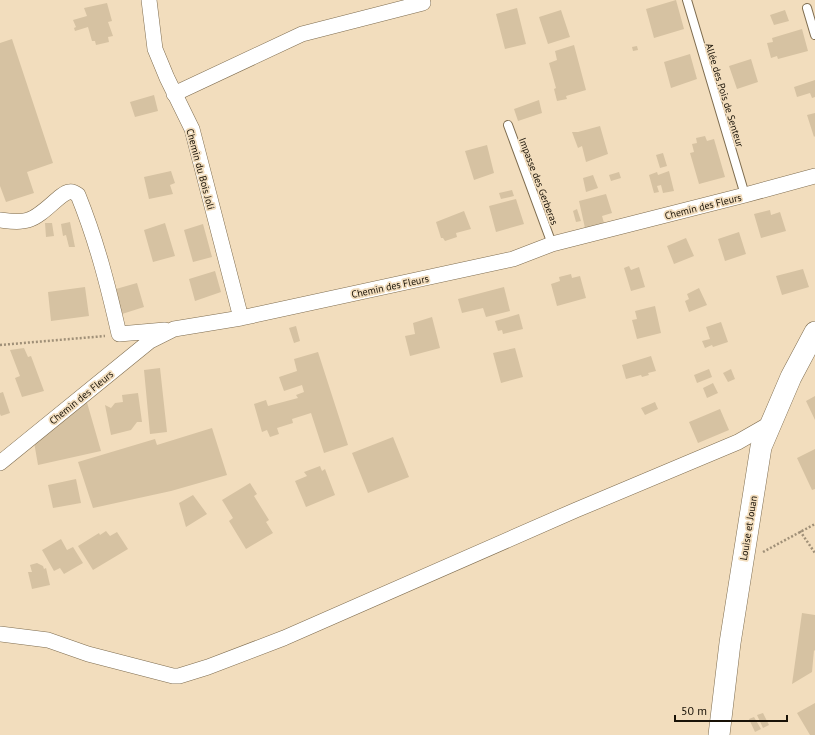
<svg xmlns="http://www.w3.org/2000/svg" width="815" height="735" viewBox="0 0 815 735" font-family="'PT Sans',sans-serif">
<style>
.building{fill:#d6c2a2}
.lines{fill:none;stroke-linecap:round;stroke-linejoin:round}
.lane-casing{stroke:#7e6c4f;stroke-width:10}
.street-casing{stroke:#7e6c4f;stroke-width:16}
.secondary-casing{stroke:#7e6c4f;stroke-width:22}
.path{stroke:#a09078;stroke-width:2.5;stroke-dasharray:2 2;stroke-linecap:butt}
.lane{stroke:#fff;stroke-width:8}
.street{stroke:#fff;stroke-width:15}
.secondary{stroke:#fff;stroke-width:21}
.labels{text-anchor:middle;stroke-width:3.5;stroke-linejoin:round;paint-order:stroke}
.street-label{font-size:10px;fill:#191207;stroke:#f2ddbd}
</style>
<rect width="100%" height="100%" fill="#f2ddbd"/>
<path class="building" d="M 676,0 L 684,29 L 654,38 L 646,9 Z
M 107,3 L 112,21 L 108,22 L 113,36 L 108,37 L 109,42 L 96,45 L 95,41 L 92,41 L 88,27 L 75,31 L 74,28 L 76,27 L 73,20 L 87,16 L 84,8 Z
M 517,8 L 526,44 L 505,49 L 496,14 Z
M 561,10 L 570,37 L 548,44 L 539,17 Z
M 785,10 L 789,21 L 774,25 L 770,15 Z
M 802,29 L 808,51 L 778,59 L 777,56 L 771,58 L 767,43 L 773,42 L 772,38 Z
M 12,39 L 53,163 L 27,172 L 34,193 L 6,202 L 0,186 L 0,43 Z
M 574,45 L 586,90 L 566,96 L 567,99 L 557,101 L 554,89 L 556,88 L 549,63 L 557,60 L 555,51 Z
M 637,46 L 638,50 L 633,51 L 632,47 Z
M 690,54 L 697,79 L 671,88 L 664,62 Z
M 751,59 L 758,82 L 737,89 L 729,66 Z
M 815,80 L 815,97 L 812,98 L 810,93 L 797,97 L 794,87 Z
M 154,95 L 158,111 L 135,117 L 130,102 Z
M 539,100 L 542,113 L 518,121 L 514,109 Z
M 815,113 L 815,136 L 814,137 L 807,115 Z
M 600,126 L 608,154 L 586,162 L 582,146 L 578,148 L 572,132 L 578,132 Z
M 705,136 L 707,141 L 714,139 L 725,177 L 699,184 L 690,153 L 694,152 L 692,144 L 697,143 L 696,138 Z
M 487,145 L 494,173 L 474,180 L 465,151 Z
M 663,153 L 667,166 L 660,168 L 656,155 Z
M 171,171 L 175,183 L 170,185 L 173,194 L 149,199 L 144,177 Z
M 669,171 L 674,191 L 663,193 L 661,185 L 657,186 L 659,192 L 654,193 L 649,175 L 657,172 L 658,175 Z
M 619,172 L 621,178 L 611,181 L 609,175 Z
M 593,175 L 598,188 L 586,192 L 583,178 Z
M 512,190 L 514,196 L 501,199 L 499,193 Z
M 606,194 L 612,213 L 602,216 L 604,223 L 585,228 L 579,201 Z
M 516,199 L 524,224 L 496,232 L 489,206 Z
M 577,209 L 581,221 L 576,222 L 573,211 Z
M 770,210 L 771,215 L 780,212 L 786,231 L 761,238 L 754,214 Z
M 464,211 L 471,229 L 456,233 L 457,237 L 445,241 L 443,238 L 441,238 L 436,222 Z
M 70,222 L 75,247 L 69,247 L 66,235 L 63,236 L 61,224 Z
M 45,223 L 52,223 L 54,236 L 46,237 Z
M 165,223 L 175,256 L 153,262 L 144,230 Z
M 203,224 L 212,257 L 193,262 L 184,230 Z
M 739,232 L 746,254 L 725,261 L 718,239 Z
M 686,238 L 694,256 L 674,264 L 667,246 Z
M 629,266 L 631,270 L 639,267 L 645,287 L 631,291 L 624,268 Z
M 803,269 L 809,287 L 782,295 L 776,276 Z
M 215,271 L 221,292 L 195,301 L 189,279 Z
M 571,274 L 572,278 L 580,276 L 586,298 L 557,306 L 551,284 L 560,281 L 559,277 Z
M 137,283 L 144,307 L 122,314 L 116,289 Z
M 85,287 L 89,316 L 51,321 L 48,292 Z
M 504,287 L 510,311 L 486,317 L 483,308 L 462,313 L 458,299 Z
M 699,288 L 707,305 L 689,312 L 685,301 L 689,299 L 687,294 Z
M 655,306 L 661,333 L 637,339 L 632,320 L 637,319 L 635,311 Z
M 519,314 L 523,329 L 503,334 L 502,330 L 498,331 L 495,321 Z
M 432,317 L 440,348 L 410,356 L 405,336 L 415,334 L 413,323 Z
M 721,322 L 728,342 L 713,347 L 712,345 L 705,348 L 702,341 L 710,339 L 706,327 Z
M 296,326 L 300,341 L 294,343 L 289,328 Z
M 24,348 L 28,357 L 31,356 L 44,391 L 22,397 L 15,378 L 20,376 L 10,350 Z
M 515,348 L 523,377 L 501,383 L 493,353 Z
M 318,352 L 348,445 L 324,453 L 311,413 L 292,419 L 293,423 L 277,428 L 279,434 L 270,437 L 267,430 L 262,432 L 254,404 L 266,400 L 268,406 L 298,398 L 296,395 L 304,392 L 302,385 L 284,391 L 279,377 L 297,371 L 294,359 Z
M 651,356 L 656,371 L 648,373 L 649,375 L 642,377 L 641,375 L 626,379 L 622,365 Z
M 160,368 L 167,432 L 150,434 L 144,370 Z
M 709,369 L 712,377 L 697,383 L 694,375 Z
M 731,369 L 735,379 L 728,382 L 723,373 Z
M 713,383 L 718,393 L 707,398 L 703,388 Z
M 3,392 L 10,413 L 1,416 L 0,414 L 0,393 Z
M 138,393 L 142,422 L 137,422 L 131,430 L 111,435 L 105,405 L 111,408 L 115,403 L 123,402 L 122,395 Z
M 815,396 L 815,420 L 806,401 Z
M 86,399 L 101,451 L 38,465 L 34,442 Z
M 655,402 L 658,409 L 645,415 L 641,408 Z
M 720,409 L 729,430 L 698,443 L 689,422 Z
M 212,428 L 227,475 L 171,491 L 93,508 L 78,462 L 155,439 L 157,445 Z
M 393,437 L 409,477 L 368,493 L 352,453 Z
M 815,449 L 815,489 L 812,490 L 797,458 Z
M 320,466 L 322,471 L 325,469 L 335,495 L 306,507 L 295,481 L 307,476 L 304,472 Z
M 76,479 L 81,503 L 53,508 L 48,485 Z
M 250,483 L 257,494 L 254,496 L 269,520 L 266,522 L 273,533 L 246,549 L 229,521 L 233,518 L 222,500 Z
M 193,495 L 207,514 L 186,527 L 179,503 Z
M 106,531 L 110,536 L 117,532 L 128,549 L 93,570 L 78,546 L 99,533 L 100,535 Z
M 61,539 L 67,550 L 73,547 L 83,563 L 64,574 L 60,568 L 54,571 L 42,550 Z
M 37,563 L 43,566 L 44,569 L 46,568 L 50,585 L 32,589 L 28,572 L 32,572 L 30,565 Z
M 802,613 L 815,615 L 815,651 L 814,650 L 812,672 L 792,684 Z
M 815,703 L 815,735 L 810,735 L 797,713 Z
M 763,713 L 769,725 L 763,728 L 757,715 Z
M 754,717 L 761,729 L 755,732 L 749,719 Z"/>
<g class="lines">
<defs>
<path id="lane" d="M 687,0 L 745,195
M 807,8 L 815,35
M 508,125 L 552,244"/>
<path id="street" d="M 149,0 L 155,49 L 167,78 L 192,129 L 241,318
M 174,94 L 302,34 L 423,3
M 0,220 C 9,221 19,223 28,220 C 43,216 60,193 69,192 C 72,191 75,193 78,195 C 97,242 108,286 119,334 L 165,330
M 0,463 L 150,341 L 174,329 L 241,318 L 513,259 L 552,244 L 745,195 L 815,176
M 0,634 L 48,640 L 88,654 L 173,676 L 179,676 L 208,667 L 284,638 L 576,510 L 738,442 L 771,423"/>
<path id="secondary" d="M 719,735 L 730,643 L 761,447 L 791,377 L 815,332"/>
</defs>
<use href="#lane" class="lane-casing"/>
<use href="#street" class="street-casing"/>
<use href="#secondary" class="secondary-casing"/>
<path class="path" d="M 0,345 L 105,336
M 800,531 L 815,553
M 763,552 L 815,524"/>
<use href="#lane" class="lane"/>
<use href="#street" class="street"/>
<use href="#secondary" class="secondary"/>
</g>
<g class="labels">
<g class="street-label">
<text transform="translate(725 95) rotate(73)" y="4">Allée des Pois de Senteur</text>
<text transform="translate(201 169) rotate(75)" y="4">Chemin du Bois Joli</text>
<text transform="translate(539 181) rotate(69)" y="4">Impasse des Gerberas</text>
<text transform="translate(703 206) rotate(-14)" y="4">Chemin des Fleurs</text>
<text transform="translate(390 286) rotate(-12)" y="4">Chemin des Fleurs</text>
<text transform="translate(81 397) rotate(-39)" y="4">Chemin des Fleurs</text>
<text transform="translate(748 528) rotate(-81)" y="4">Louise et Jouan</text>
</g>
</g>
<path d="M675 715v6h112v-6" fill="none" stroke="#191207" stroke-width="2"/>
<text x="681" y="715" font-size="12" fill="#191207" stroke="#f2ddbd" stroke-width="3" paint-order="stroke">50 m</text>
</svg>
